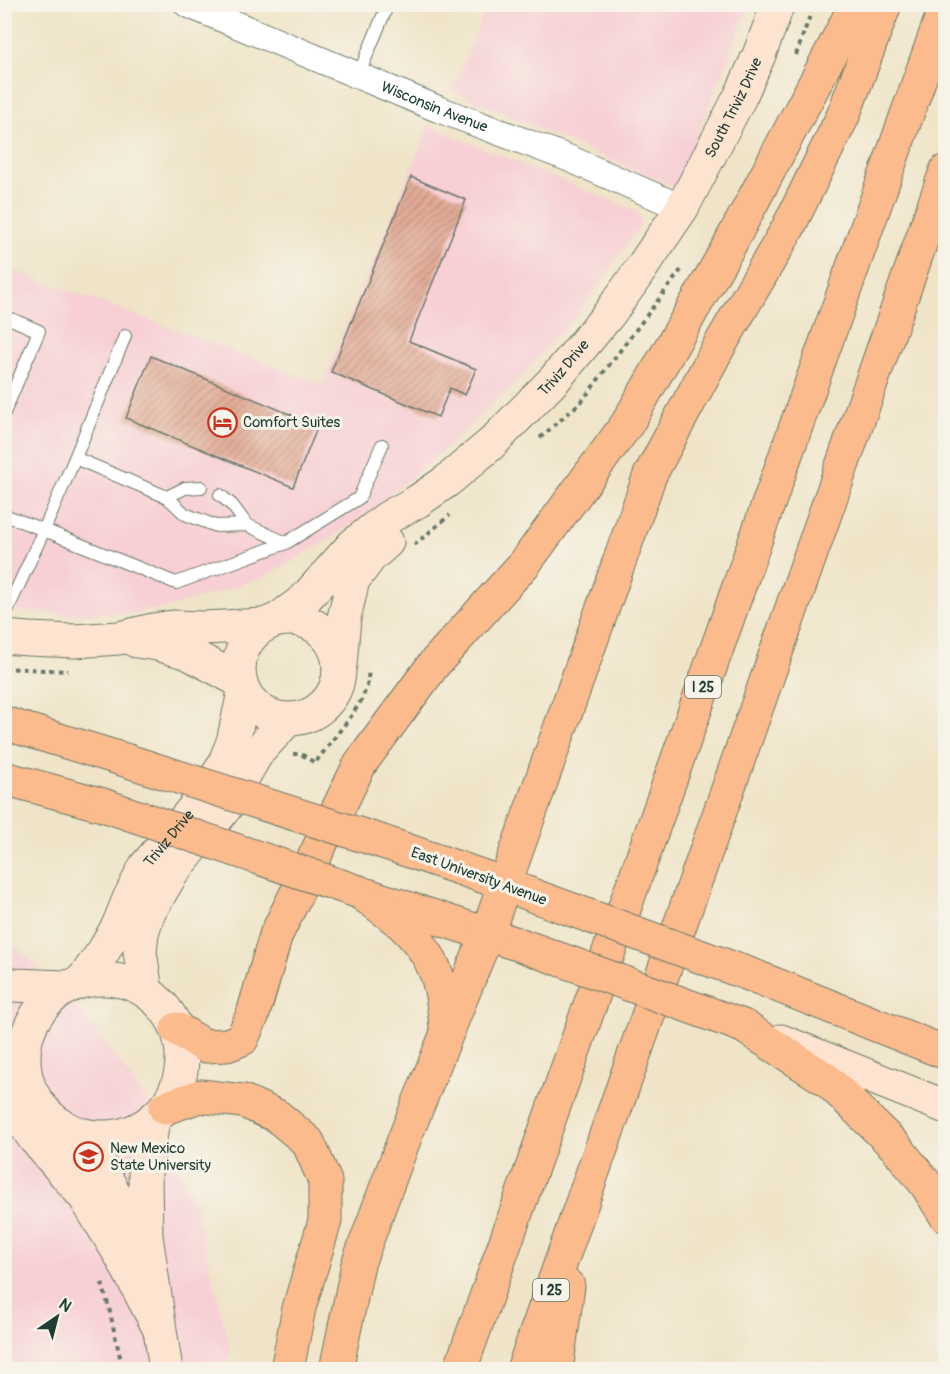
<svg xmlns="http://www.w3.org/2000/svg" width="950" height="1374" viewBox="0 0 950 1374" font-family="Pangolin,sans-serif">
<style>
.built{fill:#f7cfd4}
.building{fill:url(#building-hatch)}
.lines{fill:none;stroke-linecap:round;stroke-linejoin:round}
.lane-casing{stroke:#687767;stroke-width:14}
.street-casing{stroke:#687767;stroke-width:28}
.secondary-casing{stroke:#687767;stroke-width:35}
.primary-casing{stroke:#687767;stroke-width:35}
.highway-casing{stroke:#687767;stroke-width:35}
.path{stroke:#687767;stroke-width:4;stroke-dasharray:4.5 4.5;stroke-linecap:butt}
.lane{stroke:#fff;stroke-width:12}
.street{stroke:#fff;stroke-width:26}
.secondary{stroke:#fde4d1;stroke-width:33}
.primary{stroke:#fbbb8d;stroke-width:33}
.highway{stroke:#fbbb8d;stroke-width:33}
.primary-bridge-casing{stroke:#687767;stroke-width:35;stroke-linecap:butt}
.primary-bridge{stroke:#fbbb8d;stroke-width:33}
.labels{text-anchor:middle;stroke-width:6;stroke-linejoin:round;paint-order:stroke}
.shield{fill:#f7f3e8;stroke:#60746a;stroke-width:1.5}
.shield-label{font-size:14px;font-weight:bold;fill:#1f3d34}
.street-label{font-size:15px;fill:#1f3d34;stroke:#f7f3e8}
.poi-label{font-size:15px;fill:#1f3d34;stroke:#f7f3e8;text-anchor:start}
</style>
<defs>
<pattern id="building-hatch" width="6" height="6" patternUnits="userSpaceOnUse" patternTransform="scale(1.5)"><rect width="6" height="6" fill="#e3ac97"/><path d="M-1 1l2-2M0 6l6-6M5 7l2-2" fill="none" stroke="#b78d7c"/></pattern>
</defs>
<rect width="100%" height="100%" fill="#f7f3e8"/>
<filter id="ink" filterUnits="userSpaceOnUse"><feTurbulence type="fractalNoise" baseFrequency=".0167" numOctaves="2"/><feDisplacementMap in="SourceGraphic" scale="12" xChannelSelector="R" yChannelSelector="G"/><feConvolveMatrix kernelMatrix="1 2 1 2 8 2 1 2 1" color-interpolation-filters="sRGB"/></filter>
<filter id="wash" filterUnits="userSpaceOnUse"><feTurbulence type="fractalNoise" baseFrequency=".008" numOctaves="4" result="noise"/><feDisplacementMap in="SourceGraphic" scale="24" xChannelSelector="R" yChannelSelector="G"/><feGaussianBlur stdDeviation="1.35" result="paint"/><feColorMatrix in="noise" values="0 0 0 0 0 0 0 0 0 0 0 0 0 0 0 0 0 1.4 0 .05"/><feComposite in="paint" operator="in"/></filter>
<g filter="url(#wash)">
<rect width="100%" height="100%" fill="#efe4c7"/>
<path class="built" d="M 487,5 L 750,5 L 676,188 L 452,91 Z
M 429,126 L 639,212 L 641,225 L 579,313 L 516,382 L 458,438 L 364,517 L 322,544 L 263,578 L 170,607 L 134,613 L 62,614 L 5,611 L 4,266 L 322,384 Z
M 4,939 L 23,952 L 90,1022 L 154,1111 L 195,1204 L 230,1347 L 229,1369 L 5,1369 Z"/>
<g id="blocks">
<path class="building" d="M 411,177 L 466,200 L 409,341 L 476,369 L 465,395 L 450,388 L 438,417 L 331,372 Z
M 151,356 L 318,426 L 293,487 L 126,418 Z"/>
</g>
</g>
<g filter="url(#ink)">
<use href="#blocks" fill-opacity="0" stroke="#687767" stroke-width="1.5"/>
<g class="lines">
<defs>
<path id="lane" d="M 358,76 L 388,4
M 4,316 L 39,331 L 4,413
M 125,336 L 75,458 L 44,530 L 176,583 L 286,543
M 75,458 L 167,497 L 185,514 L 216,526 L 247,525 L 286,543 L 359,498 L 382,445
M 220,495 L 232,505 L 247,525
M 167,497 L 185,488 L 201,487
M 4,515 L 44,530 L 4,617"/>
<g id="street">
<path id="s1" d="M 187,4 L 438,109 L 568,158 L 682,208"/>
</g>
<g id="secondary">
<circle cx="289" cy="669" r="50"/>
<path id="s2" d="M 277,620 L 304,600 L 353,545 L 387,518 L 418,501 L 447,481 L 491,444 L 554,380 L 609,314 L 632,282 L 682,208 L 741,95 L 759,55 L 778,4"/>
<path d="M 4,637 L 29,639 L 75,641 L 119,638 L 153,630 L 173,627 L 204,628 L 264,625"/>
<path d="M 136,641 L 157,644 L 188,653 L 240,681"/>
<path d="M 340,665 L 344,618 L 353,580 L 371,556 L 387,542"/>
<circle cx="103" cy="1058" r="79"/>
<path id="s3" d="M 82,981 L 103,952 L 118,926 L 129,899 L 145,867 L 199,802 L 223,767 L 233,742 L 244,692"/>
<path d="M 4,982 L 13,985 L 66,987"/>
<path d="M 146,991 L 140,952 L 142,933 L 148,914 L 172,873 L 225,808 L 257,753 L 288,719"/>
<path d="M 781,1041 L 946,1107"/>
<path d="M 4,1095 L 34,1138 L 85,1197 L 120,1254 L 159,1328"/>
<path d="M 153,1119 L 145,1174 L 146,1236 L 166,1370"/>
<path d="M 63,1128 L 101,1166 L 123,1214 L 137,1255"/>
</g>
<path id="primary" d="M 4,723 L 128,761
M 4,778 L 103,805
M 383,842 L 505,884 L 537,897
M 367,895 L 514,943
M 754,976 L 946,1053"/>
<path id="highway" d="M 359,892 C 390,913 419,933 434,968 C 443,988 444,1012 447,1033
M 743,1026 L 827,1080 L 895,1146 L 926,1184 L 946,1216
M 177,1029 L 205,1046 L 227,1045 L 242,1039 L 253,1014 L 276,935 L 360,764 L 434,664 L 525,563 L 627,424 L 730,244 L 833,49 L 856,4
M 165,1108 L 200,1096 L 243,1101 L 277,1116 L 308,1142 L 325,1181 L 325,1221 L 299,1308 L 287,1370
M 336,1370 L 358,1264 L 405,1137 L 487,934 L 650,475 L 717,350 L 788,228 L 843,116 L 885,4
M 460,1370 L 946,5
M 523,1370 L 946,171
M 556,1370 L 568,1286"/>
</defs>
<use href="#lane" class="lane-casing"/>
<use href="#street" class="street-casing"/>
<use href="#secondary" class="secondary-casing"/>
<use href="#primary" class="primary-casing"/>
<use href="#highway" class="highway-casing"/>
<path class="path" d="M 796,55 L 814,4
M 540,438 L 582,401 L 681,270
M 414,545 L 450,515
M 4,668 L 68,671
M 293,754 L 301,754 L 315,763 L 352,715 L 362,699 L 367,686 L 369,670
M 102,1283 L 109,1308 L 123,1370"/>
<use href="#lane" class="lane"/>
<use href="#street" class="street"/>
<use href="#secondary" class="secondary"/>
<use href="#primary" class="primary"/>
<use href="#highway" class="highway"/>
<defs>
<path id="primary-bridge" d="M 128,761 L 383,842
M 103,805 L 359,892
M 537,897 L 754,976
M 518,944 L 743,1026"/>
</defs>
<use href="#primary-bridge" class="primary-bridge-casing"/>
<use href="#primary-bridge" class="primary-bridge"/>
</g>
</g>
<defs>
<symbol id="hotel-ring" viewBox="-11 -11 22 22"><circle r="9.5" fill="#f7f3e8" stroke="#c8321e" stroke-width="1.5"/><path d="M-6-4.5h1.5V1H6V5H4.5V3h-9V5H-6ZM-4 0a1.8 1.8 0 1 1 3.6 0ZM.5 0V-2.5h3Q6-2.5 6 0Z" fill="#c8321e"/></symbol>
<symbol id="university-ring" viewBox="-11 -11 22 22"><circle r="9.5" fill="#f7f3e8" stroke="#c8321e" stroke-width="1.5"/><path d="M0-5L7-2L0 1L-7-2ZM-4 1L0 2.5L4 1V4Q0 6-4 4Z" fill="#c8321e"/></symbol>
</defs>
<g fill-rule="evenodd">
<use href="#hotel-ring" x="206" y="406" width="33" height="33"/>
<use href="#university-ring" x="72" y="1140" width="33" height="33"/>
</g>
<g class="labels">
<g class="shield">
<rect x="685" y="676" width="36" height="22" rx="4.5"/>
<rect x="533" y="1279" width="36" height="22" rx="4.5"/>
</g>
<g class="shield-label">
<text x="703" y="692">I 25</text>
<text x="551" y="1295">I 25</text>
</g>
<g class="street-label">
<text dy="5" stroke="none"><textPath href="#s1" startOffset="268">Wisconsin Avenue</textPath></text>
<text dy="5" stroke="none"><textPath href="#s2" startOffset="696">South Triviz Drive</textPath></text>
<text dy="5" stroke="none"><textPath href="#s2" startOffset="384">Triviz Drive</textPath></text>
<text dy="5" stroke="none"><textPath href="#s3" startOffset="168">Triviz Drive</textPath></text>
<text transform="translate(479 876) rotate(20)" y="5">East University Avenue</text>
</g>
<g class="poi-label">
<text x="243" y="427">Comfort Suites</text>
<text x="110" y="1153">New Mexico<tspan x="110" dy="17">State University</tspan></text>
</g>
</g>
<rect width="950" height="1374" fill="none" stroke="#f7f3e8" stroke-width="24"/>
<g transform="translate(57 1317) rotate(35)" stroke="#f7f3e8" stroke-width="4.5" paint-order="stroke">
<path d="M0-4.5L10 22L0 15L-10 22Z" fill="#1f3d34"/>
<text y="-9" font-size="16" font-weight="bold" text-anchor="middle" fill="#1f3d34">N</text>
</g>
</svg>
